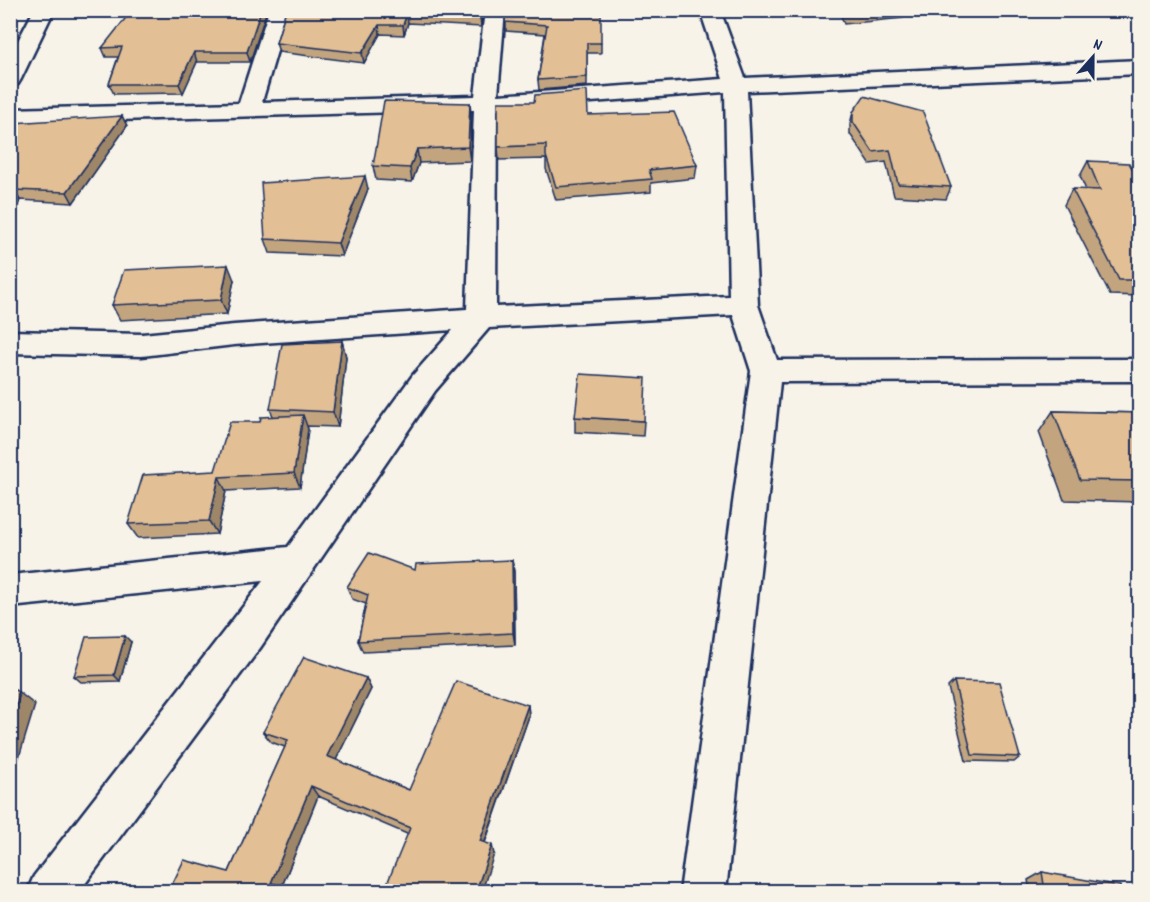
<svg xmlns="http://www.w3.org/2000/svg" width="1150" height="902" viewBox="0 0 1150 902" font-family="Dekko,sans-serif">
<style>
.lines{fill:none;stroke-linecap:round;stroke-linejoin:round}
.minor-casing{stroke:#1b2f5e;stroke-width:5}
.minor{fill:#f7f3e8;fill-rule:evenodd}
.wall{fill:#c2a47f;stroke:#1b2f5e;stroke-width:1.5}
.shaded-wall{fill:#9e8668;stroke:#1b2f5e;stroke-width:1.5}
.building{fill:#e2bf94;stroke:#1b2f5e;stroke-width:1.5}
</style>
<rect width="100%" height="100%" fill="#f7f3e8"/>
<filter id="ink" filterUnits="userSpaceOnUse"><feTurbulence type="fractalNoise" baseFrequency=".0167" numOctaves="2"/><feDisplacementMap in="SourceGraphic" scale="12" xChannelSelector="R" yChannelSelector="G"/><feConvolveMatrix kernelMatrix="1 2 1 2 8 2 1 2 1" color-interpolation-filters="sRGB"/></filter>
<g filter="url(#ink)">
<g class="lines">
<defs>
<path id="minor" d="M 34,10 L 54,10 L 21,79 L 18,84 L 10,86 L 10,56 Z
M 269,10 L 289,10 L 262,102 L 475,96 L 485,10 L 505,10 L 498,95 L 723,79 L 700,10 L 720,10 L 745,78 L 1140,60 L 1140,74 L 747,91 L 758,305 L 777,360 L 1140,359 L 1140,381 L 780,382 L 726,892 L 680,892 L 751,371 L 733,315 L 489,328 L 435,391 L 260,648 L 79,892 L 27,892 L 34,876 L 263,581 L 10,607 L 10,575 L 288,547 L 413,375 L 453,330 L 234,345 L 142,356 L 10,353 L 10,331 L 142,334 L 234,325 L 467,309 L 474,110 L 10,123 L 10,109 L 239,103 ZM 725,92 L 729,296 L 496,307 L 497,109 Z"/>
</defs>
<use href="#minor" class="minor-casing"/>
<use href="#minor" class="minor"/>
</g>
<path class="wall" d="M 229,10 L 267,10 L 250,62 L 197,62 L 183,93 L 114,94 L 109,84 L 118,57 L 106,57 L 102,48 L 184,12 Z
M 286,10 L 483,10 L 481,27 L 408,23 L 404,35 L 380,34 L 364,63 L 279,52 L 276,43 Z
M 506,10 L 601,43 L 601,53 L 587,53 L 587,86 L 539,90 L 538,80 L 545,34 L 506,31 Z
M 839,10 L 905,10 L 903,18 L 844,24 Z
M 470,103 L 471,117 L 470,161 L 419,163 L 412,182 L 376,180 L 373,166 Z
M 853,112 L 951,187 L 946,199 L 894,196 L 886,162 L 870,164 L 850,134 L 850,124 Z
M 588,115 L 697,165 L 695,178 L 651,183 L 651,192 L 556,200 L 546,169 L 546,159 L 499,160 L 498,147 Z
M 122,116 L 127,126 L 73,203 L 20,200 L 10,225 L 10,129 Z
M 1088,161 L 1140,181 L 1140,296 L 1110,295 L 1064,205 L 1072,189 L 1086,190 L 1080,176 Z
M 368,189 L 342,256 L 270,253 L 265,239 Z
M 234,280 L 227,314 L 120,320 L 112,305 Z
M 342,341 L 346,357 L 338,427 L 307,426 L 308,429 L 300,487 L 226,491 L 217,534 L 138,538 L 128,524 L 215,471 L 260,422 L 273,416 L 270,409 Z
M 1053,411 L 1140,413 L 1140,502 L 1064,500 L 1039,432 Z
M 575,417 L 644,421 L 643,436 L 575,432 Z
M 512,560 L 514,572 L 515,645 L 363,652 L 358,641 L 366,604 L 352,599 L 347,587 L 415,570 Z
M 131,642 L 120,681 L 81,682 L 74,676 Z
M 366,678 L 371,689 L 336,760 L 409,790 L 528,705 L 529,716 L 485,843 L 494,854 L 407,834 L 318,796 L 282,886 L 229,872 L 285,747 L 271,742 L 263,732 Z
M 954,681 L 1020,757 L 1014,762 L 966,761 L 948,687 Z
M 1042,872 L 1121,891 L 1030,891 L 1028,880 Z"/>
<path class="shaded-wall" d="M 261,10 L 267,10 L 250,62 L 247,52 Z
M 481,10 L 483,10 L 481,27 L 480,17 Z
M 407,13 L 408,23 L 404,35 L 403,25 Z
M 379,25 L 380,34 L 364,63 L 362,53 Z
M 194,52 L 197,62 L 183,93 L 179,84 Z
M 470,103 L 471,117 L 470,161 L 468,147 Z
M 122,116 L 127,126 L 73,203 L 67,192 Z
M 417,149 L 419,163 L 412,182 L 410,168 Z
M 365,176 L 368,189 L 342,256 L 338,243 Z
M 14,190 L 20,200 L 10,225 L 10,199 Z
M 228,265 L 234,280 L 227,314 L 221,300 Z
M 342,341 L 346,357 L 338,427 L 333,412 Z
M 303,415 L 308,429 L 300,487 L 294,473 Z
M 219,477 L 226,491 L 217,534 L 209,521 Z
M 512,560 L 514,572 L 515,645 L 513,633 Z
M 125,636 L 131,642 L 120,681 L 114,675 Z
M 366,678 L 371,689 L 333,766 L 327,756 Z
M 20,693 L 35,705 L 12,780 L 10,779 L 10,724 Z
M 528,705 L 529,716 L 482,850 L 480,841 Z
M 311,786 L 318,796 L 280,891 L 271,883 Z
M 492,845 L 494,854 L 482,891 L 476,891 Z"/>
<path class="building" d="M 132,10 L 177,10 L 176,12 L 261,10 L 247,52 L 194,52 L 179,84 L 109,84 L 122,47 L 102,48 Z
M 286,10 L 481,10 L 480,17 L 407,13 L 403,25 L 379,25 L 362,53 L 276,43 Z
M 506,10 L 601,10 L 601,43 L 587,43 L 587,77 L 538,80 L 547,25 L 505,22 Z
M 844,10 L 898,10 L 846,16 Z
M 587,91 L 588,115 L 674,112 L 697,165 L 649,170 L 652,179 L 556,187 L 546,156 L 546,145 L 498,147 L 498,102 L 534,102 L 535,95 Z
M 864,96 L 923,112 L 951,187 L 898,184 L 890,150 L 873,152 L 853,122 L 853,112 Z
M 384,101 L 470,103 L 468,147 L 417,149 L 410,168 L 373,166 Z
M 122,116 L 67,192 L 14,190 L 10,199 L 10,129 L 12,123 Z
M 1088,161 L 1129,163 L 1140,181 L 1140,280 L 1119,280 L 1072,189 L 1100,190 Z
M 365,176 L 338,243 L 265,239 L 261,183 Z
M 228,265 L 221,300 L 112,305 L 124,270 Z
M 342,341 L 333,412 L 270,409 L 282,344 Z
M 580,374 L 646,378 L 644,421 L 575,417 Z
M 1053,411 L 1140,413 L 1140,481 L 1080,480 Z
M 303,415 L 294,473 L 219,477 L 209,521 L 128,524 L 143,475 L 215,471 L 230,422 L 260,422 L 261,417 Z
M 369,553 L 415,570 L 416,564 L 512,560 L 513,633 L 358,641 L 368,595 L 347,587 Z
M 125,636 L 114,675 L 74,676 L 86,637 Z
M 304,657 L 366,678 L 327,756 L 409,790 L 456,681 L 528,705 L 480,841 L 492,845 L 476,891 L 384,891 L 410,828 L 311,786 L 271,883 L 303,891 L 169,891 L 184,860 L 229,872 L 288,740 L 263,732 Z
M 954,681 L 999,682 L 1020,757 L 972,755 Z
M 10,687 L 20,693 L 10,724 Z
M 1042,872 L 1120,886 L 1121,891 L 1045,891 Z"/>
</g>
<rect width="1150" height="902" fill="none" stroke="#f7f3e8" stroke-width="36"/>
<rect x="18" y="18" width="1114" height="866" fill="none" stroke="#1b2f5e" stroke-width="2" filter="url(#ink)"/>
<g transform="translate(1093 57) rotate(21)" stroke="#f7f3e8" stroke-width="4.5" paint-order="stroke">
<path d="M0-4.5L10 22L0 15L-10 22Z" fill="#1b2f5e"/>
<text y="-9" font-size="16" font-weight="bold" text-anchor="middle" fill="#1b2f5e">N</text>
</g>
</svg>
